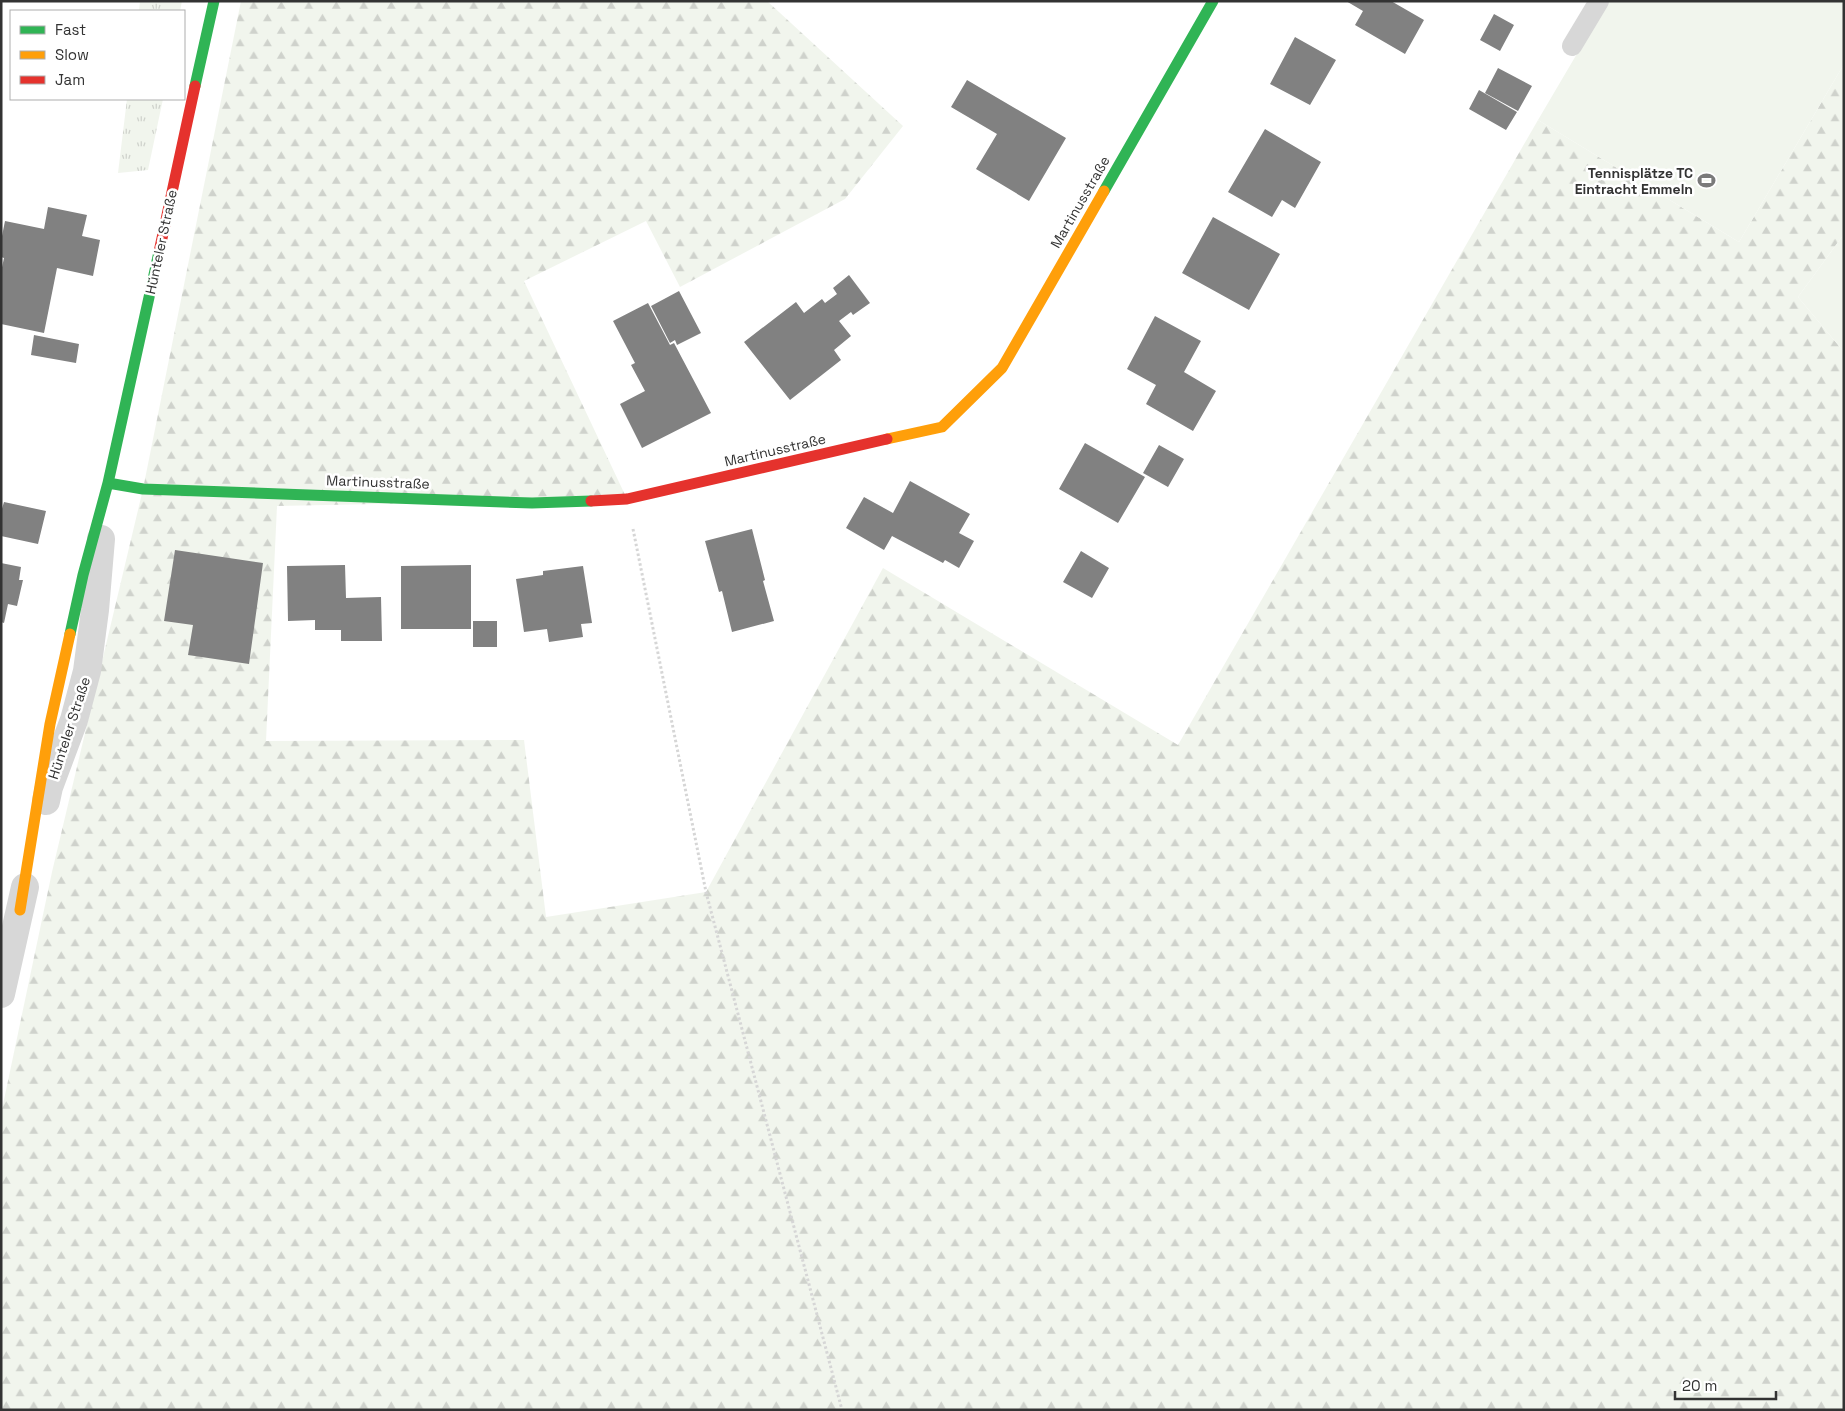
<svg xmlns="http://www.w3.org/2000/svg" width="1845" height="1411" viewBox="0 0 1845 1411" font-family="'Space Grotesk',sans-serif">
<style>
.grass{fill:url(#grass-tufts)}
.forest{fill:url(#forest-firs)}
.park{fill:#f1f5ed}
.building{fill:#818181}
.lines{fill:none;stroke-linecap:round;stroke-linejoin:round}
.path{stroke:#d6d6d6;stroke-width:3;stroke-dasharray:2.5 2.5;stroke-linecap:butt}
.lane{stroke:#d7d7d7;stroke-width:20}
.street{stroke:#d7d7d7;stroke-width:28}
.fast{stroke:#30b455;stroke-width:11}
.slow{stroke:#ff9f0a;stroke-width:11}
.jam{stroke:#e5322d;stroke-width:11}
.labels{text-anchor:middle;stroke-width:5;stroke-linejoin:round;paint-order:stroke}
.poi-label{font-size:14px;font-weight:bold;fill:#333;stroke:#fff;text-anchor:end}
.street-label{font-size:14px;fill:#333;stroke:#fff}
</style>
<defs>
<pattern id="grass-tufts" width="24" height="20" patternUnits="userSpaceOnUse" patternTransform="scale(1.25)"><rect width="24" height="20" fill="#f1f5ed"/><path d="M3 7l-1-3M5 7V3M7 7l1-3M15 17l-1-3M17 17v-4M19 17l1-3" fill="none" stroke="#cfd2cc"/></pattern>
<pattern id="forest-firs" width="22" height="20" patternUnits="userSpaceOnUse" patternTransform="scale(1.25)"><rect width="22" height="20" fill="#f1f5ed"/><path d="M5 1l3.5 6h-7zM16 11l3.5 6h-7z" fill="#cfd2cc"/></pattern>
</defs>
<rect width="100%" height="100%" fill="#fff"/>
<path class="grass" d="M 140,1 L 182,1 L 180,11 L 139,11 Z
M 127,99 L 163,99 L 148,170 L 118,173 Z"/>
<path class="forest" d="M 241,1 L 767,1 L 903,126 L 845,199 L 680,287 L 646,221 L 524,281 L 627,499 L 277,506 L 266,741 L 524,740 L 546,917 L 706,892 L 883,568 L 1178,745 L 1538,120 L 1739,242 L 1844,64 L 1844,234 L 1798,297 L 1844,352 L 1844,1410 L 1,1410 L 1,1114 L 52,872 L 143,489 Z"/>
<path class="park" d="M 1608,1 L 1844,1 L 1844,64 L 1739,242 L 1538,120 Z
M 1844,234 L 1844,352 L 1798,297 Z"/>
<path class="building" d="M 1346,1 L 1391,1 L 1424,20 L 1405,54 L 1355,25 L 1363,11 Z
M 1494,14 L 1514,25 L 1500,51 L 1480,40 Z
M 1295,37 L 1336,60 L 1310,105 L 1270,84 Z
M 1498,68 L 1532,86 L 1518,111 L 1485,93 Z
M 967,80 L 1066,138 L 1029,201 L 976,169 L 997,134 L 951,107 Z
M 1479,90 L 1517,112 L 1506,130 L 1469,109 Z
M 1265,129 L 1321,162 L 1295,208 L 1282,200 L 1272,217 L 1228,192 Z
M 48,207 L 87,215 L 82,236 L 100,240 L 93,276 L 57,268 L 44,333 L 1,324 L 1,272 L 4,258 L 1,257 L 1,241 L 5,221 L 44,229 Z
M 1213,217 L 1280,254 L 1249,310 L 1182,273 Z
M 849,275 L 870,303 L 853,315 L 851,312 L 839,321 L 851,336 L 834,350 L 841,360 L 790,400 L 744,342 L 796,302 L 804,313 L 822,299 L 825,303 L 837,294 L 833,288 Z
M 679,291 L 701,333 L 677,345 L 675,340 L 670,343 L 651,306 Z
M 648,303 L 670,345 L 674,343 L 711,413 L 642,448 L 620,404 L 645,391 L 631,365 L 635,363 L 613,321 Z
M 1155,316 L 1201,341 L 1184,372 L 1216,391 L 1193,431 L 1146,404 L 1156,385 L 1127,369 Z
M 34,335 L 79,344 L 76,363 L 31,355 Z
M 1085,443 L 1145,477 L 1118,523 L 1059,489 Z
M 1159,445 L 1184,459 L 1168,487 L 1143,473 Z
M 910,481 L 970,514 L 959,533 L 974,541 L 959,568 L 945,560 L 943,563 L 892,536 L 884,550 L 846,528 L 864,497 L 893,513 Z
M 4,502 L 46,511 L 38,544 L 1,536 L 1,512 Z
M 752,529 L 765,580 L 763,581 L 774,621 L 732,632 L 722,591 L 719,592 L 705,541 Z
M 175,550 L 263,563 L 249,664 L 188,655 L 193,625 L 164,621 Z
M 1081,551 L 1109,568 L 1092,598 L 1063,582 Z
M 1,563 L 21,567 L 19,580 L 23,580 L 17,606 L 8,604 L 4,623 L 1,622 Z
M 345,565 L 346,598 L 381,597 L 382,641 L 341,641 L 341,630 L 315,630 L 315,620 L 288,621 L 287,566 Z
M 471,565 L 471,629 L 401,629 L 401,566 Z
M 583,566 L 592,623 L 581,624 L 583,637 L 549,642 L 547,629 L 524,632 L 516,579 L 543,575 L 543,571 Z
M 473,621 L 497,621 L 497,647 L 473,647 Z"/>
<g class="lines">
<path class="path" d="M 633,529 L 706,892 L 842,1410"/>
<path class="lane" d="M 1572,46 L 1599,1"/>
<path class="street" d="M 46,801 L 49,787 L 74,720 L 87,671 L 95,610 L 101,539
M 1,994 L 25,887"/>
<path class="fast" d="M 195,86 L 214,1
M 1104,191 L 1213,1
M 108,483 L 143,489 L 532,503 L 591,501
M 70,634 L 83,575 L 108,483 L 159,252"/>
<path class="slow" d="M 887,439 L 942,427 L 1002,368 L 1104,191
M 20,910 L 50,724 L 70,634"/>
<path class="jam" d="M 159,252 L 195,86
M 591,501 L 627,499 L 887,439"/>
</g>
<defs>
<symbol id="stadium-bare" viewBox="-9 -9 18 18"><path d="M0-5a6.5 5 0 1 0 0 10a6.5 5 0 1 0 0-10ZM-3.5-1.8h7v3.6h-7Z" fill="#7a7a7a" stroke="#fff" stroke-width="2.5" paint-order="stroke"/></symbol>
</defs>
<g fill-rule="evenodd">
<use href="#stadium-bare" x="1694" y="168" width="25" height="25"/>
</g>
<g class="labels">
<g class="poi-label">
<text x="1693" y="178">Tennisplätze TC<tspan x="1693" dy="16">Eintracht Emmeln</tspan></text>
</g>
<g class="street-label">
<text transform="translate(1080 202) rotate(-60)" y="5">Martinusstraße</text>
<text transform="translate(161 242) rotate(-78)" y="5">Hünteler Straße</text>
<text transform="translate(775 450) rotate(-13)" y="5">Martinusstraße</text>
<text transform="translate(378 482) rotate(2)" y="5">Martinusstraße</text>
<text transform="translate(69 728) rotate(-72)" y="5">Hünteler Straße</text>
</g>
</g>
<rect width="1845" height="1411" fill="none" stroke="#333333" stroke-width="5"/>
<rect x="10" y="10" width="175" height="90" fill="#ffffff" stroke="#adadad"/>
<rect x="20" y="26" width="25" height="8" fill="#30b455" stroke="#adadad"/>
<text x="55" y="35" font-size="15" fill="#333333">Fast</text>
<rect x="20" y="51" width="25" height="8" fill="#ff9f0a" stroke="#adadad"/>
<text x="55" y="60" font-size="15" fill="#333333">Slow</text>
<rect x="20" y="76" width="25" height="8" fill="#e5322d" stroke="#adadad"/>
<text x="55" y="85" font-size="15" fill="#333333">Jam</text>
<path d="M1675 1391v8h101v-8" fill="none" stroke="#333333" stroke-width="2.5"/>
<text x="1682" y="1391" font-size="15" fill="#333333" stroke="#ffffff" stroke-width="4" paint-order="stroke">20 m</text>
</svg>
